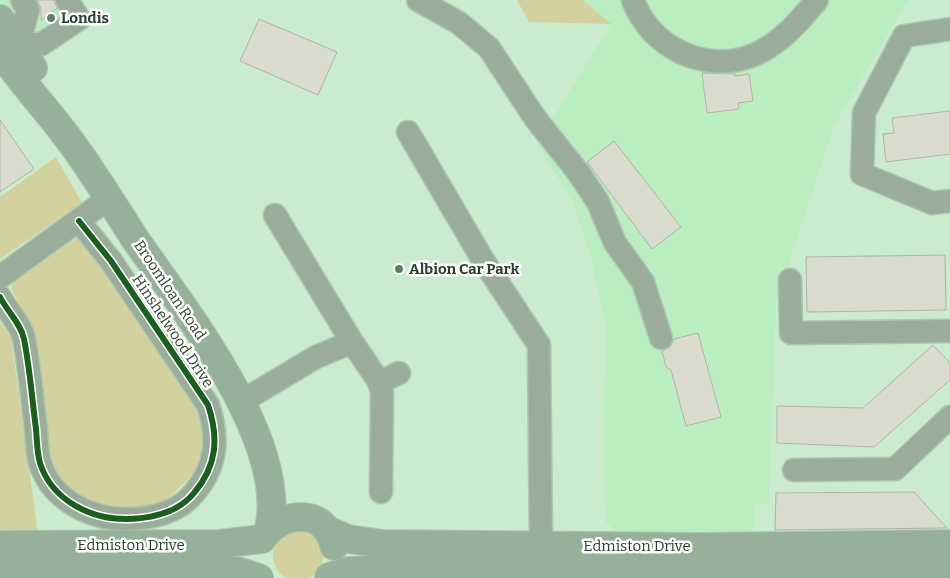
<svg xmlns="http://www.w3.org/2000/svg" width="950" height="578" viewBox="0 0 950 578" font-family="Bitter,serif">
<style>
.built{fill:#baeec0}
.green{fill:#d3d29f}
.building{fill:#d9dccd;stroke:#b2b2a4}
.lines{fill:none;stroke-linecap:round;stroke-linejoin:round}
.minor-casing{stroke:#acc7af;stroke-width:25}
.major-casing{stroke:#acc7af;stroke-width:30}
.minor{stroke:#9aad9b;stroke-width:22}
.major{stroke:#97b09a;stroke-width:28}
.cycleway-casing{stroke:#fff;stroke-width:9}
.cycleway{stroke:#1b5e20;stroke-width:6}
.poi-dot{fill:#627d65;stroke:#fff;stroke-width:2}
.labels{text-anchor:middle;stroke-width:5;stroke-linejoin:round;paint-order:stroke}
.poi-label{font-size:15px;font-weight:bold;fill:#2a422d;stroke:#fff;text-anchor:start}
.street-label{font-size:15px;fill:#2a422d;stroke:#fff}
</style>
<rect width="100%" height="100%" fill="#caebce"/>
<path class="built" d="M 0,0 L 74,0 L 87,20 L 35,54 L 0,6 Z
M 583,0 L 908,0 L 834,126 L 776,303 L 769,504 L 755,504 L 754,532 L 615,531 L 605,521 L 604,408 L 606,328 L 591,256 L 572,201 L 537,144 L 611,24 Z"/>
<path class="green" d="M 517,0 L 583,0 L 611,24 L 529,22 Z
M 56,157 L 82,203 L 0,259 L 0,197 Z
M 79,236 L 195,407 L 206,441 L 195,472 L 163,503 L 135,512 L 107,511 L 74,498 L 49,464 L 36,341 L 11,288 L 13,282 Z
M 0,322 L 11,338 L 38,533 L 0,533 Z
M273 556a25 25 0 1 1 50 0a25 25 0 1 1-50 0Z"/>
<path class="building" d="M 37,0 L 54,0 L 57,9 L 41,20 L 41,8 Z
M 259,19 L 337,52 L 318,95 L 240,61 Z
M 702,73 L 735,74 L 735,76 L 749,74 L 753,101 L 738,103 L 739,109 L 707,113 Z
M 950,111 L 950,154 L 886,162 L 883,134 L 894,133 L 892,118 Z
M 0,120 L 34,169 L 0,192 Z
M 614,141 L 681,227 L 652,249 L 587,162 Z
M 945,255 L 946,310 L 807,312 L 806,257 Z
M 698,333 L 721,417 L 686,426 L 671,370 L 666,367 L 662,351 L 670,347 L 674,339 Z
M 933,345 L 950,363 L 950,380 L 874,447 L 777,443 L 777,406 L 863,408 Z
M 914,492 L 947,528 L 775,530 L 776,493 Z"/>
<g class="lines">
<defs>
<path id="minor" d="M 418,0 L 459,23 L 489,48 L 535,118 L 578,172 L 598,202 L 615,243 L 643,282 L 661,338
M 633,0 C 649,46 704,74 751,56 C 778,46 799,22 817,0
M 950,29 L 904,36 L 864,113 L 862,174 L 932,203 L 950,201
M 18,45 L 28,10 L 22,0
M 22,50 L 34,44 L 42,44 L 79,19 L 67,0
M 408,132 L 483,260 L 539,345 L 541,546
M 0,277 L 108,199
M 790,280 L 791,333 L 950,331
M 0,297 C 7,311 21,324 24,339 C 30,369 32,399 36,429 C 37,440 37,453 40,463 C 52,501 92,520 129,519 C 153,518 178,513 194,493 C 217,466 219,438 208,405 L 111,261 L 79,221
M 352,342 L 378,380 L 382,391 L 381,492
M 379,383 L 399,373
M 241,402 L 316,357 L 352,342 L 275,215
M 794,470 L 895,469 L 950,417"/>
<path id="major" d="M 0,19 L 33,68
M 0,51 C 18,78 40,102 61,129 C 88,163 111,202 135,239 C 183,308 289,441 269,528
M 327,530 L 348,539 L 383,544 L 702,547 L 950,544
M 262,539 C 281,510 326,507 334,546
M 0,545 L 220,544 L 262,539
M 0,569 L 231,569 L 259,578
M 329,577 L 348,571 L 380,569 L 782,570 L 950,568"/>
</defs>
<use href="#minor" class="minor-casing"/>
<use href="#major" class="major-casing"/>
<use href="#minor" class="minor"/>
<use href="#major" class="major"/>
<defs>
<path id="cycleway" d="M 0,297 C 7,311 21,324 24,339 C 30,369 32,399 36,429 C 37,440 37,453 40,463 C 52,501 92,520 129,519 C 153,518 178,513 194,493 C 217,466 219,438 208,405 L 111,261 L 79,221"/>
</defs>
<use href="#cycleway" class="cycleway-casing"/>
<use href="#cycleway" class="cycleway"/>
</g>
<g class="poi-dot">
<circle cx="51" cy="18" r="5"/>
<circle cx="399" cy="269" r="5"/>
</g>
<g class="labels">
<g class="poi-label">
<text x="61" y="23">Londis</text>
<text x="409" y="274">Albion Car Park</text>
</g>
<g class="street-label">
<text transform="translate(170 290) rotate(56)" y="5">Broomloan Road</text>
<text transform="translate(173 331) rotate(56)" y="5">Hinshelwood Drive</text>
<text x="131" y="550">Edmiston Drive</text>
<text x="637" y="551">Edmiston Drive</text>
</g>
</g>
</svg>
